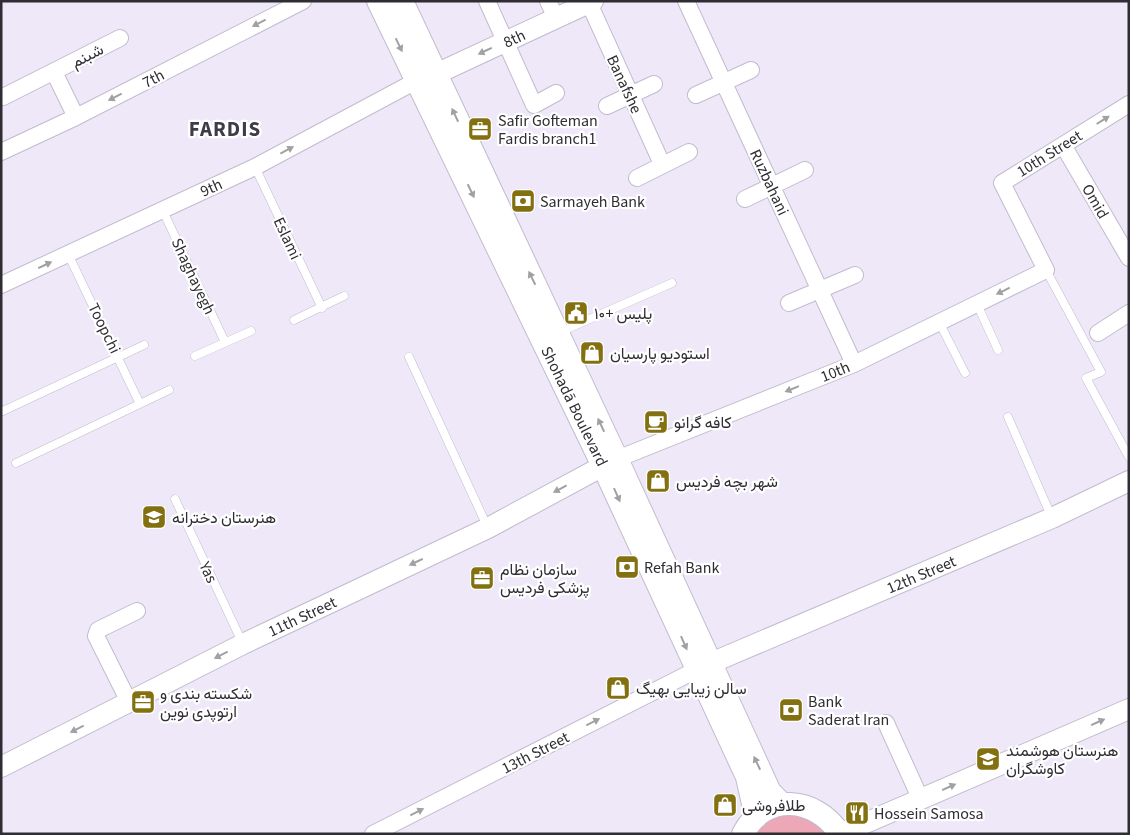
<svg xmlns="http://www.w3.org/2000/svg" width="1130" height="835" viewBox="0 0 1130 835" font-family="'Source Sans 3',Vazirmatn,sans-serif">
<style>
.green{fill:#eda8b8}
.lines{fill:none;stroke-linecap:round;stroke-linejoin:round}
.service-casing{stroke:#c1bccd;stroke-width:9}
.minor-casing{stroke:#c1bccd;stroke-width:18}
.tertiary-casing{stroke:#c1bccd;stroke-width:22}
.secondary-casing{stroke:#c1bccd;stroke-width:24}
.service{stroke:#fff;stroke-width:8}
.minor{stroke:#fff;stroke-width:16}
.tertiary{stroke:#fff;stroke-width:20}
.secondary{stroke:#fff;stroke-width:22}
.oneway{fill:#a1a0a3}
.labels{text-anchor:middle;stroke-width:4.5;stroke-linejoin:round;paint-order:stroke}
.street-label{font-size:16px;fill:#2f2d33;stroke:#fff}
.poi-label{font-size:16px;fill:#2f2d33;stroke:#fff;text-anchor:start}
.district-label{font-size:21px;font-weight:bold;letter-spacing:1px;fill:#403b49;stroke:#fff}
</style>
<rect width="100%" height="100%" fill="#eee8f9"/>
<path class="green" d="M 788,808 L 832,834 L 748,834 Z"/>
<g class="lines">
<defs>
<path id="service" d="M 255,167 L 322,308
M 162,209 L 225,342
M 68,254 L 139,402
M 1046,270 L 1101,372 L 1086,378 L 1129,457
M 977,304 L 998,350
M 294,320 L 344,296
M 939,322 L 965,373
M 560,332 L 672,283
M 195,356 L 251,331
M 409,357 L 487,526
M 1,412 L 144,345
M 1008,417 L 1052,518
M 16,463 L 169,390
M 175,499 L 242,642"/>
<path id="minor" d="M 487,1 L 534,105 L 556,93
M 548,1 L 556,18
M 686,1 L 854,364
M 589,3 L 662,164
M 54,72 L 76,117
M 696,95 L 751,70
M 3,97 L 120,38
M 607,106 L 654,84
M 1063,145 L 1129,258
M 1,152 L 76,117 L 303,1
M 637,178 L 689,152
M 745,199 L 805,170
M 1,285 L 255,167 L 416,81
M 789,303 L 855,275
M 1098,333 L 1129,313
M 617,459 L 854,364 L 1046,270 L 1002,183 L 1129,104
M 129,702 L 96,636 L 98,630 L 137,611
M 886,723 L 921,800
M 373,834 L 696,670"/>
<path id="tertiary" d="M 436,74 L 593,1
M 711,663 L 1052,518 L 1129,481
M 1,767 L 243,644 L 488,528 L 603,466
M 840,834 L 1129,709"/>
<path id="secondary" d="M 378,1 L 603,466 L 747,777 L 756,817
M 402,1 L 617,459 L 770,792 L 782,804
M 743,834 C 765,791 816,797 840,834"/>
</defs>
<use href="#service" class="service-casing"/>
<use href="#minor" class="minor-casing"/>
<use href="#tertiary" class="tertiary-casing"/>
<use href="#secondary" class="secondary-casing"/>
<use href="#service" class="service"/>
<use href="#minor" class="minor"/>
<use href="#tertiary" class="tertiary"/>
<use href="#secondary" class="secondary"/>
</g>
<defs><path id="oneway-solid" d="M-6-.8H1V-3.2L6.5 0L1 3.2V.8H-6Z" transform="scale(1.25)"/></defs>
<g class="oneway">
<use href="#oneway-solid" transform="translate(259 23) rotate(153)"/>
<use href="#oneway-solid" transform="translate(399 45) rotate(64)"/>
<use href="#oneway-solid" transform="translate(485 51) rotate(155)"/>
<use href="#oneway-solid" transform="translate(115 97) rotate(153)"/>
<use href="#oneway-solid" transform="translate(455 115) rotate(-115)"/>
<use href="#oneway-solid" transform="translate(1103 120) rotate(-32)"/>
<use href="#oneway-solid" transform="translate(287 150) rotate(-28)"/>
<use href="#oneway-solid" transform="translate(471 191) rotate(64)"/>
<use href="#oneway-solid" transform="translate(45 265) rotate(-25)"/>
<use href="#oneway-solid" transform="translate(532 278) rotate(-116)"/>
<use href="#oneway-solid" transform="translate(1003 291) rotate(154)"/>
<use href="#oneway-solid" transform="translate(792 389) rotate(158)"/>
<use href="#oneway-solid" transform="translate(601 425) rotate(-115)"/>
<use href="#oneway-solid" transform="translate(560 489) rotate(152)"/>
<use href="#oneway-solid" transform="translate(617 495) rotate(66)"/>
<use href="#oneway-solid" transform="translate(416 562) rotate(155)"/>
<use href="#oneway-solid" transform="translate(684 643) rotate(66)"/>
<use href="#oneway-solid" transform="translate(221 655) rotate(153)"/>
<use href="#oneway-solid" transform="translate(593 722) rotate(-27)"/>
<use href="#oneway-solid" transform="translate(1098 722) rotate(-24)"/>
<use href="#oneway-solid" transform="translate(77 729) rotate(153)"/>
<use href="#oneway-solid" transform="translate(757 763) rotate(-115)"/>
<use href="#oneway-solid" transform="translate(949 787) rotate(-24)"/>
<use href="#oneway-solid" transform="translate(417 812) rotate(-27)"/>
</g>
<defs>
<symbol id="office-square" viewBox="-11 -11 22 22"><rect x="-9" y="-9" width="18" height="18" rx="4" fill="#837111" stroke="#fff"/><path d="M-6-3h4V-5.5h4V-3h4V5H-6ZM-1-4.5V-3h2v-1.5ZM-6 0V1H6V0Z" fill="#fff"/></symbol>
<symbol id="bank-square" viewBox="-11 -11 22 22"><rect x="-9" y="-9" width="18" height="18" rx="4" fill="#837111" stroke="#fff"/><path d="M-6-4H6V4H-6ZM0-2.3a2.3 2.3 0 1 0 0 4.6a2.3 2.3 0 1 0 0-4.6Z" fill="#fff"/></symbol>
<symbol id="civic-square" viewBox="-11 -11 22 22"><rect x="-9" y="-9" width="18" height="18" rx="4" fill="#837111" stroke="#fff"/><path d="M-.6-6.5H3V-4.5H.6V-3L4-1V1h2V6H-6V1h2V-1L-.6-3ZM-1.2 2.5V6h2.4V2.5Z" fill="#fff"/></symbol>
<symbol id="shop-square" viewBox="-11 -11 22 22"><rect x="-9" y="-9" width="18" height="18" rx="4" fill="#837111" stroke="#fff"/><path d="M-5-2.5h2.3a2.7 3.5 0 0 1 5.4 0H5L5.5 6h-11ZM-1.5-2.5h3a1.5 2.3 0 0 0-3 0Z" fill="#fff"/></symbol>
<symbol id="cafe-square" viewBox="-11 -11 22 22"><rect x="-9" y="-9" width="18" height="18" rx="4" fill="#837111" stroke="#fff"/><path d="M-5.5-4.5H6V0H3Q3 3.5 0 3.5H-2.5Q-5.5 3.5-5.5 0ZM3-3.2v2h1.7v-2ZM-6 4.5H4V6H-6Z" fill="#fff"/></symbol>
<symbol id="school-square" viewBox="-11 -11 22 22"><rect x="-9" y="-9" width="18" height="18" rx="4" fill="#837111" stroke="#fff"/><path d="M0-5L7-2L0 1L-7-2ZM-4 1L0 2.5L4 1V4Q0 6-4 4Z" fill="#fff"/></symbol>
<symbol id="restaurant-square" viewBox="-11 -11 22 22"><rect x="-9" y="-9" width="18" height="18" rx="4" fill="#837111" stroke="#fff"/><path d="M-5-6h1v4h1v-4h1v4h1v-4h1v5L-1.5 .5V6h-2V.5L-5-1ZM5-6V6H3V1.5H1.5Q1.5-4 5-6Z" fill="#fff"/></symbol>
</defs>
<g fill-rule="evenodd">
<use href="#office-square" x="466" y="115" width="28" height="28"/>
<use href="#bank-square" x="509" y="187" width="28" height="28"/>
<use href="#civic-square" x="562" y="299" width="28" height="28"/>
<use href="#shop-square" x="578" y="339" width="28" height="28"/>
<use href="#cafe-square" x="642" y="408" width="28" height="28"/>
<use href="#shop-square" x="644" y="467" width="28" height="28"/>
<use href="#school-square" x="140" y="503" width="28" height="28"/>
<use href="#bank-square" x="613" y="553" width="28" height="28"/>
<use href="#office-square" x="468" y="564" width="28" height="28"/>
<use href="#shop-square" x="604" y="674" width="28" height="28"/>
<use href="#office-square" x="129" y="688" width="28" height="28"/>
<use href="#bank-square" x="777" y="696" width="28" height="28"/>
<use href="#school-square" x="974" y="745" width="28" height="28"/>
<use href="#shop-square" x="711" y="791" width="28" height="28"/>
<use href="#restaurant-square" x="843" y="799" width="28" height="28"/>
</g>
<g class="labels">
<g class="street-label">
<text transform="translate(514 38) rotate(-25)" y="6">8th</text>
<text transform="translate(87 55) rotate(-27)" y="6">شبنم</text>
<text transform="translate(153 78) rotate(-27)" y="6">7th</text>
<text transform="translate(625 84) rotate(65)" y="6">Banafshe</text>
<text transform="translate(1049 153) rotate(-32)" y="6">10th Street</text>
<text transform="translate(770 182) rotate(65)" y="6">Ruzbahani</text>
<text transform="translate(211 187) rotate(-24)" y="6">9th</text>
<text transform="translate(1096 201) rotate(60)" y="6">Omid</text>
<text transform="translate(288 238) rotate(65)" y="6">Eslami</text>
<text transform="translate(194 276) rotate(65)" y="6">Shaghayegh</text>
<text transform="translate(105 328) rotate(64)" y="6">Toopchi</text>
<text transform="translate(835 371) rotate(-22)" y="6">10th</text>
<text transform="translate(575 406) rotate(64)" y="6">Shohadā Boulevard</text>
<text transform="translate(209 572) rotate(65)" y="6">Yas</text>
<text transform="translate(921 574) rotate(-23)" y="6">12th Street</text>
<text transform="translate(302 616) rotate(-25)" y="6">11th Street</text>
<text transform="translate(535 752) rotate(-27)" y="6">13th Street</text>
</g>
<g class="poi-label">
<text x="498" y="126">Safir Gofteman<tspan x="498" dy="18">Fardis branch1</tspan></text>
<text x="540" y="207">Sarmayeh Bank</text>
<text x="594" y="319">پلیس +۱۰</text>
<text x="610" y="359">استودیو پارسیان</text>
<text x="674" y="428">کافه گرانو</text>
<text x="676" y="487">شهر بچه فردیس</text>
<text x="172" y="523">هنرستان دخترانه</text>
<text x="644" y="573">Refah Bank</text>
<text x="500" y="575">سازمان نظام<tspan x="500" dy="18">پزشکی فردیس</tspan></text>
<text x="636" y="694">سالن زیبایی بهیگ</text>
<text x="160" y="699">شکسته بندی و<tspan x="160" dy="18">ارتوپدی نوین</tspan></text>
<text x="808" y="707">Bank<tspan x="808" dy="18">Saderat Iran</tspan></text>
<text x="1006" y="756">هنرستان هوشمند<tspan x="1006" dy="18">کاوشگران</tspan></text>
<text x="742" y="811">طلافروشی</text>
<text x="874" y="819">Hossein Samosa</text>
</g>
<g class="district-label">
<text x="225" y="136">FARDIS</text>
</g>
</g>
<rect width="1130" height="835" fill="none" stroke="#2f2d33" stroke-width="5"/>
</svg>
